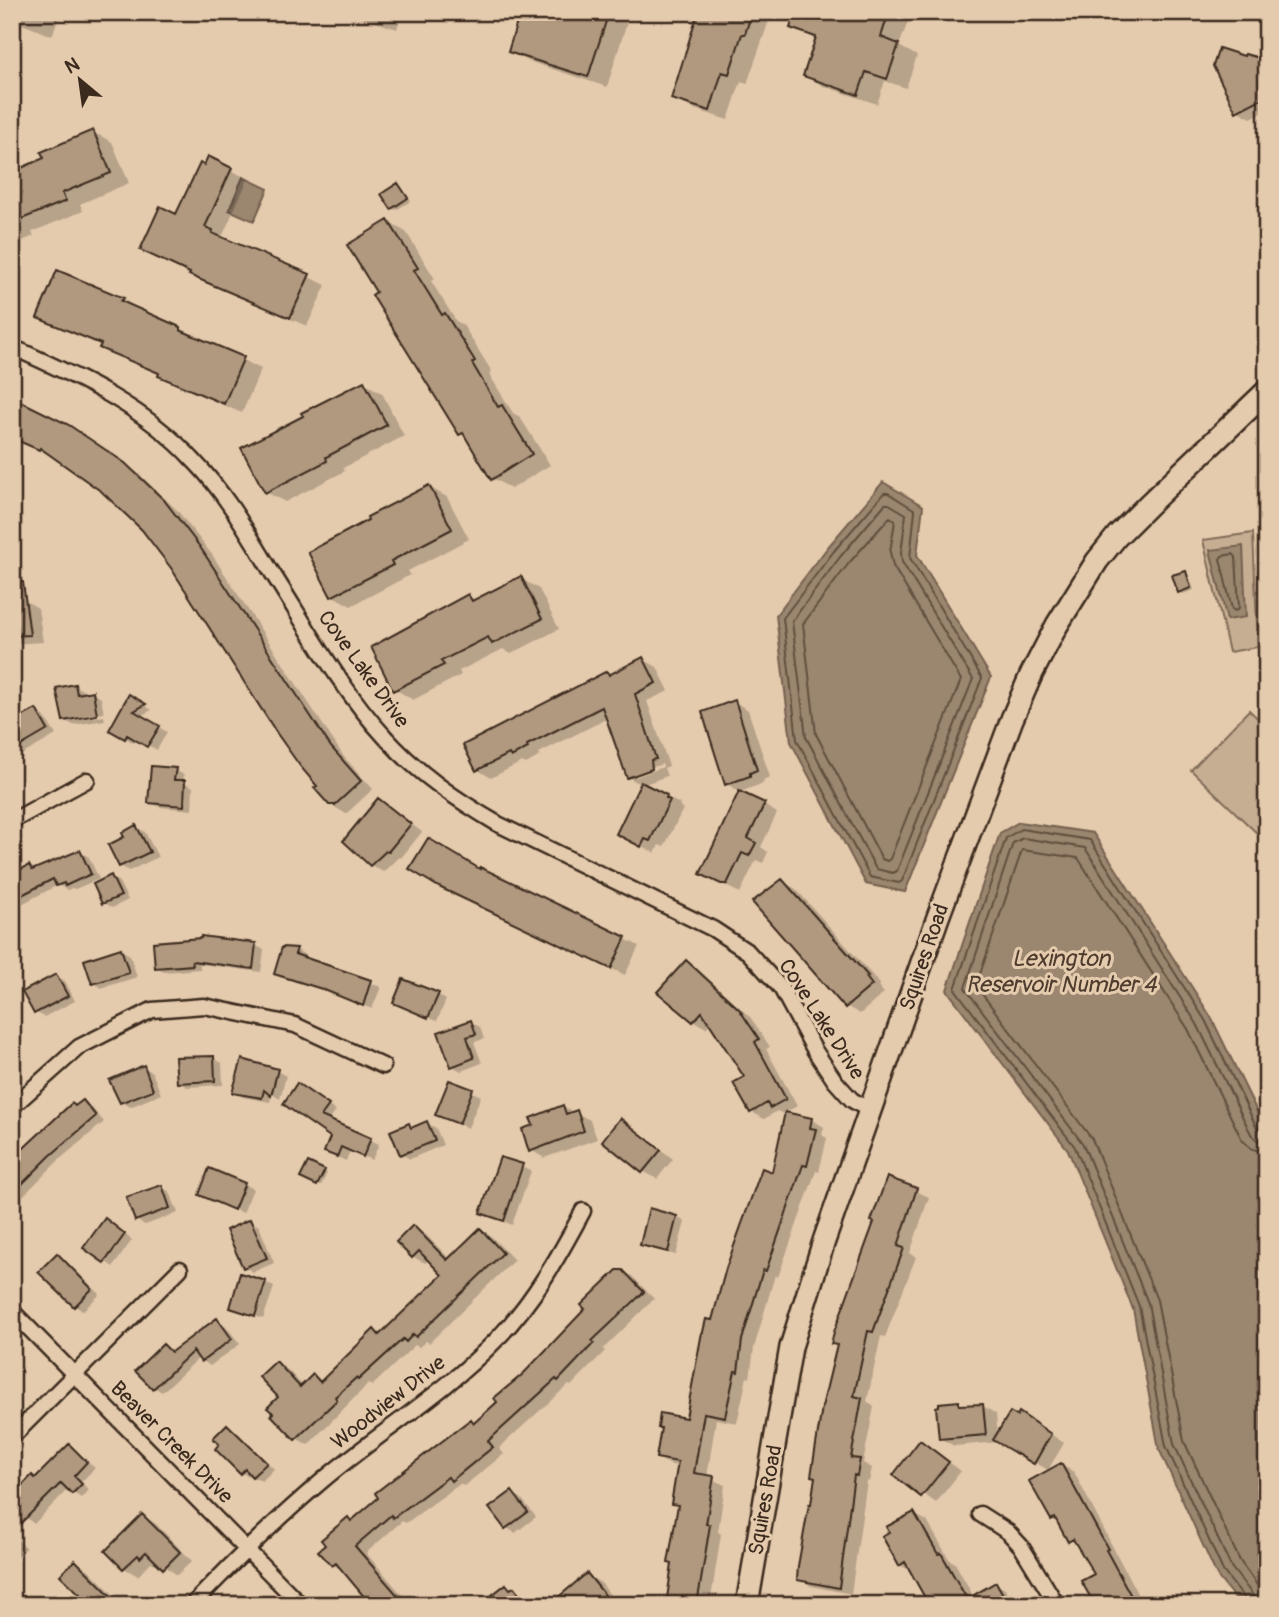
<svg xmlns="http://www.w3.org/2000/svg" width="1279" height="1617" viewBox="0 0 1279 1617" font-family="Pangolin,sans-serif">
<style>
.green{fill:#c6ae93;stroke:#806c58;stroke-width:2}
.water{fill:#9b866f;stroke:#75614f;stroke-width:2}
.shadow{fill:#0003;fill-rule:evenodd}
.lines{fill:none;stroke-linecap:round;stroke-linejoin:round}
.shore{stroke:#614f3e;stroke-width:2}
.building{fill:#b19980;stroke:#3b2a1e;stroke-width:2}
.street-casing{stroke:#3b2a1e;stroke-width:19}
.secondary-casing{stroke:#3b2a1e;stroke-width:26}
.street{stroke:#e5cbad;stroke-width:14}
.secondary{stroke:#e5cbad;stroke-width:21}
.labels{text-anchor:middle;stroke-width:6;stroke-linejoin:round;paint-order:stroke}
.street-label{font-size:21px;fill:#3b2a1e;stroke:#e5cbad}
.water-label{font-size:23px;font-style:italic;fill:#4e3c2e;stroke:#e5cbad}
</style>
<rect width="100%" height="100%" fill="#e5cbad"/>
<filter id="ink" filterUnits="userSpaceOnUse"><feTurbulence type="fractalNoise" baseFrequency=".0143" numOctaves="2"/><feDisplacementMap in="SourceGraphic" scale="14" xChannelSelector="R" yChannelSelector="G"/><feConvolveMatrix kernelMatrix="1 2 1 2 8 2 1 2 1" color-interpolation-filters="sRGB"/></filter>
<g filter="url(#ink)">
<path class="green" d="M 1253,533 L 1258,647 L 1229,652 L 1203,540 Z
M 1249,710 L 1267,727 L 1267,833 L 1262,838 L 1191,770 Z"/>
<path class="water" d="M 243,177 L 268,189 L 254,221 L 229,210 Z
M 883,482 L 923,506 L 917,555 L 991,677 L 905,892 L 866,884 L 791,742 L 776,615 L 828,547 Z
M 1243,546 L 1246,617 L 1227,620 L 1210,550 Z
M 1019,822 L 1093,833 L 1211,1017 L 1267,1132 L 1267,1605 L 1240,1605 L 1217,1576 L 1159,1449 L 1133,1309 L 1068,1150 L 947,990 L 1000,833 Z"/>
<path class="shadow" d="M 12,12 L 61,12 L 52,36 L 12,20 Z
M 344,12 L 402,12 L 397,29 Z
M 522,12 L 615,12 L 614,15 L 627,22 L 607,87 L 528,61 L 510,51 Z
M 696,12 L 772,12 L 747,84 L 741,81 L 728,120 L 691,108 L 673,98 L 698,19 L 694,17 Z
M 822,12 L 898,12 L 909,19 L 899,46 L 917,56 L 906,88 L 885,81 L 877,104 L 823,86 L 805,75 L 817,40 L 792,27 Z
M 1238,12 L 1267,12 L 1267,22 Z
M 1267,64 L 1267,110 L 1251,118 L 1238,111 Z
M 93,132 L 112,142 L 129,183 L 80,204 L 83,211 L 32,232 L 34,236 L 12,245 L 12,174 L 47,159 Z
M 208,158 L 248,179 L 222,237 L 326,285 L 307,326 L 208,284 L 142,250 L 177,216 Z
M 398,185 L 411,201 L 396,210 L 392,208 Z
M 388,222 L 406,232 L 435,279 L 431,281 L 456,321 L 463,325 L 492,372 L 489,374 L 513,413 L 520,417 L 550,465 L 511,489 L 493,478 L 468,438 L 461,433 L 378,293 Z
M 58,272 L 123,299 L 140,310 L 139,311 L 179,328 L 261,369 L 242,413 L 178,386 L 160,375 L 120,357 L 102,346 L 57,327 L 39,317 Z
M 364,383 L 382,393 L 404,436 L 343,468 L 345,471 L 285,502 L 266,492 Z
M 12,399 L 83,435 L 138,473 L 177,510 L 213,556 L 344,757 L 373,789 L 346,814 L 333,806 L 317,788 L 320,786 L 173,567 L 143,529 L 103,490 L 52,456 L 12,438 Z
M 429,487 L 447,497 L 469,539 L 408,571 L 410,575 L 351,606 L 333,596 Z
M 1185,573 L 1189,575 L 1194,590 L 1183,594 L 1179,592 Z
M 520,578 L 539,589 L 559,629 L 511,654 L 503,649 L 459,671 L 461,675 L 413,700 L 395,689 L 468,596 L 477,601 Z
M 12,597 L 24,600 L 38,608 L 43,642 L 12,644 Z
M 643,659 L 657,667 L 669,691 L 647,701 L 669,766 L 664,768 L 667,776 L 642,785 L 628,777 L 608,718 L 539,753 L 540,756 L 526,764 L 522,762 L 491,778 L 478,770 L 607,673 L 612,676 ZM 662,764 L 663,767 L 636,777 L 636,773 Z
M 75,686 L 84,691 L 84,695 L 92,693 L 101,698 L 104,713 L 69,718 L 69,721 L 104,716 L 105,720 L 73,725 L 64,720 Z
M 130,697 L 152,710 L 140,716 L 167,732 L 157,750 L 137,739 L 134,743 L 111,729 Z
M 735,702 L 748,710 L 770,777 L 763,780 L 764,783 L 740,792 L 727,784 Z
M 36,711 L 44,716 L 56,735 L 23,754 L 14,749 Z
M 175,770 L 184,775 L 183,782 L 193,787 L 192,810 L 159,807 L 150,802 Z
M 642,785 L 680,804 L 679,806 L 683,809 L 664,847 L 659,845 L 655,853 L 631,841 Z
M 379,800 L 422,832 L 401,858 L 399,857 L 383,872 L 371,865 Z
M 764,805 L 777,813 L 761,847 L 768,852 L 763,863 L 756,860 L 740,893 L 716,881 Z
M 136,827 L 145,832 L 158,857 L 129,871 L 120,866 L 126,838 Z
M 80,852 L 89,857 L 99,879 L 75,889 L 72,888 L 67,890 L 58,885 L 12,909 L 12,874 L 29,867 L 35,871 Z
M 481,869 L 639,946 L 625,975 L 455,894 Z
M 111,877 L 119,882 L 128,900 L 112,908 L 104,903 Z
M 782,881 L 796,889 L 880,984 L 878,986 L 884,993 L 860,1014 L 846,1006 Z
M 255,945 L 264,950 L 261,972 L 200,964 L 200,969 L 165,972 L 157,967 Z
M 284,948 L 297,950 L 305,955 L 304,959 L 381,987 L 372,1009 L 276,973 Z
M 121,950 L 130,955 L 137,977 L 102,988 L 94,983 Z
M 686,962 L 698,969 L 751,1018 L 770,1047 L 766,1049 L 797,1106 L 783,1114 L 777,1111 L 764,1119 L 752,1112 L 747,1078 L 711,1022 L 706,1028 L 694,1021 Z
M 56,976 L 65,981 L 75,1001 L 44,1017 L 35,1012 Z
M 438,995 L 446,1000 L 437,1021 L 404,1007 Z
M 471,1022 L 480,1027 L 484,1039 L 474,1042 L 482,1063 L 461,1071 L 452,1066 Z
M 12,1028 L 21,1038 L 12,1045 Z
M 213,1058 L 222,1063 L 223,1085 L 187,1087 L 178,1082 Z
M 143,1067 L 152,1072 L 161,1094 L 130,1107 L 121,1102 Z
M 277,1071 L 286,1076 L 280,1099 L 272,1094 L 270,1102 L 243,1097 L 235,1092 Z
M 450,1082 L 481,1096 L 468,1128 L 446,1119 Z
M 306,1090 L 336,1111 L 329,1121 L 379,1144 L 372,1160 L 350,1151 L 346,1161 L 335,1156 L 332,1137 Z
M 83,1103 L 92,1108 L 104,1122 L 59,1160 L 12,1207 L 12,1162 Z
M 563,1107 L 590,1120 L 597,1139 L 544,1158 L 531,1150 L 535,1127 Z
M 787,1114 L 812,1120 L 824,1127 L 822,1135 L 827,1138 L 819,1172 L 816,1171 L 778,1277 L 775,1275 L 754,1348 L 750,1378 L 747,1377 L 737,1423 L 716,1419 L 707,1477 L 725,1485 L 718,1532 L 721,1534 L 710,1605 L 666,1605 L 674,1565 L 680,1506 L 673,1503 L 679,1466 L 671,1465 L 658,1458 L 688,1420 L 713,1322 L 774,1174 Z
M 621,1120 L 634,1128 L 673,1159 L 657,1179 L 643,1171 Z
M 427,1123 L 436,1128 L 443,1145 L 410,1159 L 401,1154 L 409,1125 L 415,1128 Z
M 501,1159 L 531,1171 L 512,1225 L 482,1212 Z
M 309,1164 L 327,1173 L 321,1186 L 302,1177 Z
M 888,1179 L 929,1197 L 910,1253 L 916,1257 L 885,1337 L 881,1336 L 867,1401 L 874,1407 L 863,1463 L 872,1468 L 869,1482 L 867,1481 L 851,1594 L 811,1586 L 799,1579 L 838,1346 L 833,1343 L 876,1222 Z
M 244,1184 L 253,1189 L 243,1213 L 201,1195 Z
M 162,1187 L 170,1192 L 178,1213 L 145,1225 L 136,1220 Z
M 677,1217 L 685,1222 L 676,1255 L 651,1249 L 642,1244 Z
M 250,1221 L 259,1226 L 274,1263 L 253,1272 L 244,1267 Z
M 114,1225 L 132,1240 L 113,1267 L 86,1248 Z
M 413,1228 L 425,1234 L 450,1259 L 480,1231 L 492,1237 L 514,1260 L 429,1343 L 426,1341 L 419,1347 L 415,1345 L 372,1386 L 368,1384 L 308,1445 L 296,1438 L 281,1397 L 276,1363 L 288,1370 L 303,1386 L 313,1377 L 322,1382 L 374,1331 L 381,1335 L 445,1275 L 430,1259 L 425,1263 L 413,1257 Z
M 57,1256 L 66,1261 L 100,1294 L 83,1311 L 75,1306 Z
M 620,1269 L 632,1276 L 654,1299 L 603,1349 L 605,1351 L 571,1386 L 568,1385 L 499,1448 L 504,1454 L 464,1486 L 460,1484 L 406,1523 L 402,1521 L 366,1553 L 411,1605 L 373,1605 L 345,1572 L 333,1565 L 348,1519 L 353,1522 L 471,1421 L 475,1424 L 587,1309 L 583,1305 Z
M 265,1282 L 274,1287 L 263,1319 L 232,1307 Z
M 217,1320 L 225,1325 L 240,1344 L 210,1366 L 199,1358 L 162,1392 L 154,1387 L 164,1346 L 172,1351 Z
M 958,1403 L 965,1407 L 983,1406 L 996,1414 L 998,1436 L 1033,1422 L 1064,1443 L 1048,1470 L 1000,1442 L 954,1446 L 940,1438 Z
M 228,1426 L 236,1431 L 274,1469 L 262,1481 L 241,1473 L 217,1448 Z
M 921,1442 L 961,1471 L 936,1503 L 896,1474 Z
M 69,1447 L 95,1468 L 81,1482 L 89,1490 L 81,1498 L 68,1489 L 34,1524 L 12,1506 Z
M 1061,1465 L 1074,1472 L 1141,1601 L 1155,1597 L 1168,1605 L 1096,1605 L 1097,1574 L 1080,1546 L 1070,1540 L 1060,1523 L 1052,1519 Z
M 512,1493 L 521,1498 L 536,1517 L 515,1533 L 507,1528 Z
M 914,1514 L 927,1521 L 949,1559 L 955,1563 L 974,1597 L 996,1584 L 1005,1589 L 1014,1605 L 968,1605 L 900,1565 Z
M 143,1516 L 156,1524 L 192,1561 L 177,1575 L 158,1561 L 155,1564 L 151,1562 L 138,1576 L 124,1568 Z
M 12,1534 L 26,1548 L 12,1562 Z
M 75,1562 L 88,1569 L 124,1605 L 80,1605 L 87,1598 Z
M 588,1576 L 601,1583 L 618,1605 L 562,1605 Z
M 506,1586 L 527,1597 L 534,1605 L 495,1605 Z"/>
<g class="lines">
<path class="shore" d="M 884,493 L 888,493 L 915,510 L 910,558 L 982,678 L 902,881 L 899,883 L 870,877 L 797,740 L 783,618 L 834,551 Z
M 885,504 L 889,504 L 906,514 L 901,553 L 902,562 L 973,679 L 897,871 L 893,873 L 876,869 L 806,737 L 792,621 L 840,557 Z
M 890,517 L 895,521 L 890,552 L 893,566 L 961,680 L 890,859 L 887,861 L 882,859 L 816,734 L 803,624 L 849,563 Z
M 1233,554 L 1236,557 L 1239,608 L 1235,611 L 1232,609 L 1220,559 L 1222,556 Z
M 1245,1605 L 1244,1598 L 1223,1571 L 1166,1446 L 1139,1306 L 1075,1147 L 955,989 L 1006,838 L 1021,829 L 1090,840 L 1205,1020 L 1257,1128 L 1267,1133
M 1254,1605 L 1252,1594 L 1231,1567 L 1174,1444 L 1148,1303 L 1083,1144 L 965,988 L 1013,843 L 1023,838 L 1085,848 L 1197,1024 L 1251,1134 L 1257,1140 L 1267,1142
M 1264,1605 L 1262,1592 L 1240,1561 L 1184,1441 L 1157,1300 L 1092,1139 L 976,986 L 1022,850 L 1078,858 L 1188,1029 L 1242,1140 L 1252,1149 L 1267,1152"/>
</g>
<path class="building" d="M 520,12 L 609,12 L 588,77 L 508,52 Z
M 698,12 L 752,12 L 745,34 L 742,34 L 729,74 L 722,72 L 710,111 L 671,99 Z
M 795,12 L 889,12 L 881,37 L 899,44 L 887,79 L 866,72 L 858,95 L 803,76 L 816,37 L 790,28 Z
M 1219,48 L 1244,56 L 1245,54 L 1263,59 L 1262,62 L 1267,63 L 1267,96 L 1236,112 L 1213,66 Z
M 93,130 L 111,173 L 62,193 L 66,201 L 12,223 L 12,172 L 44,158 L 41,152 Z
M 208,156 L 232,168 L 205,227 L 213,230 L 212,233 L 310,274 L 290,318 L 189,275 L 190,273 L 140,250 L 160,206 L 176,214 L 200,163 L 204,165 Z
M 398,183 L 408,198 L 391,209 L 381,194 Z
M 388,220 L 418,268 L 414,270 L 442,315 L 445,313 L 475,361 L 472,363 L 498,407 L 502,405 L 532,454 L 491,480 L 463,433 L 459,435 L 402,343 L 372,295 L 376,292 L 347,245 Z
M 57,270 L 124,298 L 121,301 L 180,327 L 180,330 L 244,357 L 224,404 L 158,376 L 159,373 L 99,348 L 101,344 L 37,318 Z
M 364,381 L 387,425 L 326,457 L 327,461 L 265,493 L 241,448 L 303,416 L 301,413 Z
M 12,397 L 69,425 L 125,463 L 164,500 L 200,547 L 331,747 L 361,781 L 335,805 L 329,805 L 314,788 L 317,786 L 300,766 L 278,735 L 171,568 L 142,530 L 102,492 L 40,448 L 39,450 L 12,438 Z
M 429,485 L 452,529 L 391,561 L 393,565 L 331,597 L 308,552 L 368,520 L 367,517 Z
M 1186,571 L 1191,588 L 1178,593 L 1172,575 Z
M 521,576 L 542,619 L 492,644 L 488,637 L 441,661 L 444,665 L 393,691 L 371,647 L 468,594 L 472,601 Z
M 12,582 L 23,582 L 30,635 L 12,636 Z
M 643,657 L 656,683 L 635,694 L 656,759 L 651,760 L 652,769 L 627,778 L 602,707 L 527,745 L 528,748 L 511,757 L 509,754 L 476,771 L 463,745 L 607,671 L 609,675 Z
M 75,684 L 77,694 L 93,691 L 97,715 L 63,721 L 56,688 Z
M 129,694 L 146,704 L 134,711 L 160,726 L 147,747 L 127,735 L 125,739 L 109,730 Z
M 735,700 L 757,770 L 750,773 L 750,776 L 725,785 L 702,712 Z
M 36,709 L 48,730 L 12,751 L 12,722 Z
M 151,766 L 176,768 L 174,780 L 185,780 L 184,806 L 148,803 Z
M 641,782 L 667,795 L 666,798 L 670,800 L 650,841 L 645,839 L 641,847 L 616,834 Z
M 739,791 L 765,803 L 748,838 L 756,843 L 749,856 L 742,853 L 727,884 L 721,884 L 700,874 Z
M 378,798 L 411,824 L 388,852 L 386,851 L 370,866 L 343,841 Z
M 136,825 L 150,852 L 119,867 L 108,845 L 124,837 L 122,833 Z
M 428,838 L 480,869 L 480,867 L 626,937 L 611,969 L 439,887 L 409,869 Z
M 80,850 L 91,874 L 65,886 L 64,883 L 56,886 L 53,879 L 12,900 L 12,874 L 29,865 L 32,870 Z
M 111,875 L 121,896 L 102,904 L 93,884 Z
M 782,879 L 868,976 L 866,977 L 872,985 L 845,1008 L 752,902 Z
M 201,936 L 256,943 L 253,969 L 192,961 L 193,965 L 155,968 L 153,942 L 201,938 Z
M 282,947 L 297,948 L 295,954 L 371,980 L 363,1006 L 322,989 L 274,974 Z
M 121,948 L 129,973 L 92,984 L 84,960 Z
M 686,960 L 739,1009 L 759,1039 L 755,1042 L 786,1099 L 770,1108 L 767,1103 L 750,1113 L 733,1083 L 744,1077 L 702,1012 L 693,1022 L 657,992 Z
M 56,974 L 68,996 L 34,1014 L 22,992 Z
M 403,979 L 439,993 L 428,1018 L 393,1003 Z
M 471,1020 L 476,1034 L 467,1037 L 474,1058 L 451,1067 L 438,1032 Z
M 214,1056 L 215,1081 L 177,1083 L 175,1057 Z
M 242,1059 L 278,1069 L 271,1096 L 264,1090 L 262,1098 L 232,1093 Z
M 144,1065 L 153,1090 L 120,1103 L 109,1080 Z
M 449,1080 L 473,1089 L 459,1124 L 435,1115 Z
M 297,1083 L 329,1105 L 321,1116 L 371,1138 L 363,1157 L 341,1147 L 337,1157 L 324,1152 L 330,1137 L 283,1104 Z
M 83,1100 L 96,1116 L 50,1156 L 12,1194 L 12,1159 L 72,1103 L 75,1106 Z
M 563,1105 L 566,1114 L 577,1110 L 584,1131 L 529,1152 L 522,1129 L 533,1125 L 530,1118 Z
M 785,1112 L 812,1118 L 810,1128 L 816,1129 L 807,1166 L 803,1165 L 766,1271 L 763,1270 L 742,1340 L 738,1372 L 735,1371 L 725,1417 L 704,1413 L 694,1473 L 714,1476 L 706,1524 L 710,1525 L 697,1605 L 666,1605 L 672,1564 L 668,1563 L 678,1505 L 671,1504 L 678,1462 L 656,1458 L 661,1428 L 658,1428 L 660,1413 L 686,1418 L 702,1332 L 703,1332 L 706,1319 L 712,1320 L 726,1268 L 762,1168 L 772,1172 Z
M 620,1118 L 661,1150 L 642,1173 L 602,1141 Z
M 427,1121 L 435,1141 L 400,1155 L 390,1131 L 409,1123 L 411,1128 Z
M 500,1157 L 523,1164 L 504,1221 L 480,1213 Z
M 308,1162 L 325,1170 L 317,1186 L 300,1178 Z
M 209,1168 L 245,1183 L 234,1210 L 199,1195 Z
M 887,1177 L 917,1188 L 898,1246 L 904,1248 L 873,1332 L 868,1331 L 854,1396 L 862,1398 L 851,1458 L 860,1459 L 857,1476 L 854,1475 L 839,1588 L 797,1580 L 798,1566 L 809,1504 L 811,1504 L 815,1477 L 811,1476 L 822,1407 L 837,1345 L 831,1344 L 834,1332 L 874,1222 L 871,1221 Z
M 162,1185 L 170,1208 L 135,1221 L 126,1197 Z
M 649,1208 L 677,1216 L 668,1252 L 640,1245 Z
M 105,1218 L 125,1234 L 104,1263 L 83,1248 Z
M 250,1219 L 267,1258 L 243,1268 L 226,1230 Z
M 413,1225 L 447,1260 L 480,1228 L 503,1253 L 416,1337 L 413,1334 L 406,1342 L 403,1339 L 358,1380 L 356,1378 L 335,1397 L 337,1400 L 295,1440 L 271,1415 L 273,1413 L 267,1408 L 278,1397 L 259,1377 L 276,1361 L 300,1387 L 313,1374 L 320,1382 L 374,1329 L 379,1335 L 442,1275 L 419,1251 L 412,1258 L 396,1242 Z
M 57,1253 L 92,1289 L 74,1307 L 38,1272 Z
M 617,1270 L 623,1270 L 644,1292 L 592,1341 L 594,1343 L 558,1381 L 556,1379 L 488,1441 L 493,1447 L 451,1481 L 448,1477 L 393,1518 L 391,1515 L 355,1546 L 406,1605 L 371,1605 L 336,1563 L 332,1566 L 318,1551 L 325,1545 L 321,1540 L 348,1517 L 351,1521 L 378,1498 L 375,1493 L 471,1419 L 474,1423 L 497,1402 L 494,1398 L 523,1374 L 585,1309 L 581,1305 Z
M 240,1273 L 266,1281 L 255,1316 L 230,1308 Z
M 217,1318 L 232,1339 L 201,1362 L 193,1351 L 153,1389 L 135,1371 L 163,1344 L 171,1352 Z
M 959,1401 L 959,1405 L 983,1404 L 986,1435 L 939,1439 L 936,1407 L 939,1406 L 939,1403 Z
M 1010,1412 L 1017,1416 L 1019,1412 L 1051,1434 L 1034,1464 L 993,1440 Z
M 227,1424 L 267,1463 L 252,1477 L 245,1469 L 240,1474 L 215,1449 L 219,1444 L 213,1438 Z
M 920,1440 L 949,1462 L 921,1497 L 893,1475 Z
M 69,1444 L 87,1462 L 74,1476 L 82,1484 L 72,1494 L 61,1483 L 12,1532 L 12,1496 L 32,1475 L 35,1478 Z
M 1061,1463 L 1108,1549 L 1106,1550 L 1136,1605 L 1095,1605 L 1081,1581 L 1094,1574 L 1073,1539 L 1068,1542 L 1055,1518 L 1051,1520 L 1029,1481 Z
M 512,1491 L 528,1512 L 505,1529 L 489,1508 Z
M 914,1512 L 938,1554 L 941,1553 L 967,1599 L 996,1582 L 1009,1605 L 929,1605 L 905,1562 L 899,1566 L 882,1536 L 889,1532 L 886,1527 Z
M 142,1514 L 180,1552 L 163,1569 L 146,1552 L 140,1558 L 138,1555 L 123,1569 L 105,1551 Z
M 75,1560 L 120,1605 L 91,1605 L 60,1575 Z
M 587,1573 L 613,1605 L 549,1605 Z
M 506,1584 L 510,1589 L 514,1587 L 528,1605 L 490,1605 L 496,1600 L 492,1595 Z"/>
<g class="lines">
<defs>
<path id="street" d="M 12,347 C 79,377 145,407 195,462 C 226,494 248,533 271,571 C 307,627 340,688 385,737 C 417,773 457,800 498,824 L 713,929 L 748,952 L 781,988 L 815,1051 L 835,1081 L 852,1100 L 871,1111
M 12,821 L 87,780
M 12,1107 L 79,1047 L 152,1010 L 204,1006 L 295,1025 L 383,1066
M 12,1311 L 301,1605
M 12,1437 L 180,1269
M 980,1514 L 1008,1532 L 1021,1546 L 1057,1605
M 192,1605 C 234,1561 277,1519 323,1480 C 380,1432 445,1393 497,1339 C 533,1302 559,1256 583,1211"/>
<path id="secondary" d="M 747,1605 L 791,1347 L 824,1241 L 938,917 L 1012,719 L 1031,675 L 1057,625 L 1097,561 L 1117,536 L 1149,504 L 1267,391"/>
</defs>
<use href="#street" class="street-casing"/>
<use href="#secondary" class="secondary-casing"/>
<use href="#street" class="street"/>
<use href="#secondary" class="secondary"/>
</g>
</g>
<g class="labels">
<g class="street-label">
<text transform="translate(364 669) rotate(54)" y="7">Cove Lake Drive</text>
<text transform="translate(924 957) rotate(-71)" y="7">Squires Road</text>
<text transform="translate(822 1019) rotate(57)" y="7">Cove Lake Drive</text>
<text transform="translate(388 1402) rotate(-38)" y="7">Woodview Drive</text>
<text transform="translate(172 1442) rotate(45)" y="7">Beaver Creek Drive</text>
<text transform="translate(765 1500) rotate(-80)" y="7">Squires Road</text>
</g>
<g class="water-label">
<text x="1061" y="966">Lexington<tspan x="1061" dy="26">Reservoir Number 4</tspan></text>
</g>
</g>
<rect width="1279" height="1617" fill="none" stroke="#e5cbad" stroke-width="42"/>
<rect x="21" y="21" width="1237" height="1575" fill="none" stroke="#3b2a1e" stroke-width="2.5" filter="url(#ink)"/>
<g transform="translate(80 80) rotate(331)" stroke="#e5cbad" stroke-width="5" paint-order="stroke">
<path d="M0-5L12 26L0 18L-12 26Z" fill="#3b2a1e"/>
<text y="-10" font-size="19" font-weight="bold" text-anchor="middle" fill="#3b2a1e">N</text>
</g>
</svg>
